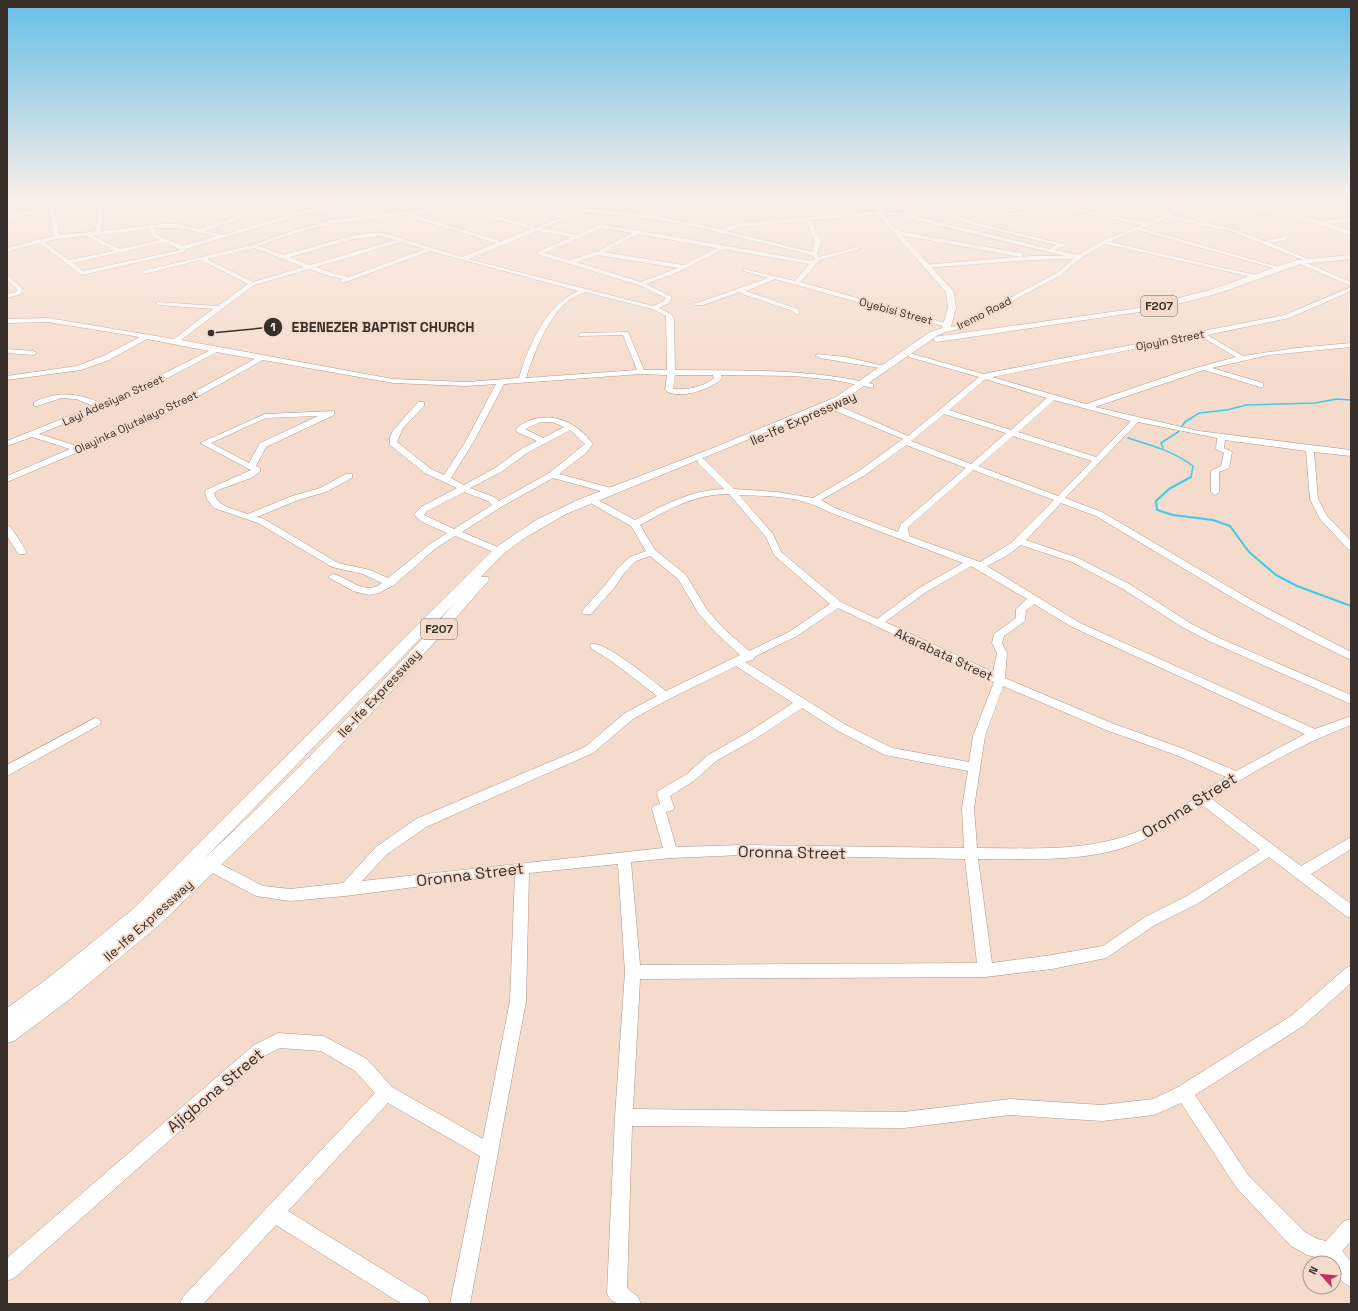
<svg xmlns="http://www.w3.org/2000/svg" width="1358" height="1311" viewBox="0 0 1358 1311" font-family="'Space Grotesk',sans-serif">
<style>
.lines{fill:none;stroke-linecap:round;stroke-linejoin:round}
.stream-far1{stroke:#3ecceb;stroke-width:1.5}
.stream{stroke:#3ecceb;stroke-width:2}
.minor-casing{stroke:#af978a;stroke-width:1}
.major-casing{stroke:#af978a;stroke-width:1}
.minor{fill:#fff;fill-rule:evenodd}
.major{fill:#fff;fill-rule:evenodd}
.labels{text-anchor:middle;stroke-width:4;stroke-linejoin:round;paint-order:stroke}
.far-street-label{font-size:11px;fill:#392f2a;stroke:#f4dbcc}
.shield{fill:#f4dbcc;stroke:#71635b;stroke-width:1}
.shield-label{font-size:12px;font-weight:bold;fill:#392f2a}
.street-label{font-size:13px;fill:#392f2a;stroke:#f4dbcc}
.near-street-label{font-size:16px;fill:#392f2a;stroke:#f4dbcc}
.leader{fill:none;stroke:#392f2a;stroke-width:1.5}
.callout-dot{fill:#392f2a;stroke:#f4dbcc;stroke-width:1.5}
.mark-label{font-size:12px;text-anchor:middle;font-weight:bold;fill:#fff}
.callout-label{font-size:14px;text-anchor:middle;font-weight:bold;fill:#392f2a;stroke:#f4dbcc;stroke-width:4;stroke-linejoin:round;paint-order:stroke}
</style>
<rect width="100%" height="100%" fill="#f4dbcc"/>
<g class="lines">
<path class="stream-far1" d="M 1128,438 C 1151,445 1173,451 1193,466 L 1191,477 L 1189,478
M 1163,448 L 1161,443 L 1178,432 L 1185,422 L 1199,413 L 1227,410 L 1246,405 L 1315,403 L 1337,399 L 1351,400"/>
<path class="stream" d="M 1191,477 L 1169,489 L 1156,501 L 1157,510 L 1173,515 L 1213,520 L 1230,526 L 1249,552 L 1276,575 L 1297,586 L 1351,606"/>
<defs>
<path id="minor" d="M 21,199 L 29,199 L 7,207 L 7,203 Z
M 50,199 L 55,199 L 54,208 L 59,235 L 96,231 L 97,219 L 96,199 L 102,199 L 103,219 L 101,231 L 162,224 L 179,224 L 199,229 L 256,210 L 261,211 L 205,231 L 222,235 L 307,209 L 395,199 L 434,199 L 536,227 L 560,218 L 530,207 L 498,199 L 508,199 L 531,204 L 564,216 L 583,208 L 654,215 L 661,213 L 675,203 L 675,199 L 681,199 L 680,205 L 660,217 L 721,229 L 740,223 L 879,211 L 900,212 L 1049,249 L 1056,245 L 973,225 L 928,207 L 890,211 L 887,209 L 939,204 L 948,199 L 954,199 L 942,206 L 936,207 L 977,223 L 1064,244 L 1064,246 L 1055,250 L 1078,255 L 1102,241 L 1141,225 L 1049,205 L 1029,213 L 1001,217 L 998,215 L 1028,210 L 1043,204 L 1026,199 L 1036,199 L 1147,223 L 1175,210 L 1136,199 L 1145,199 L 1179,208 L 1192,199 L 1197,199 L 1188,208 L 1173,216 L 1234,229 L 1264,241 L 1289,236 L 1286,240 L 1270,243 L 1311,260 L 1306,261 L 1230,231 L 1168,218 L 1142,228 L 1282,268 L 1277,269 L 1137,230 L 1110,242 L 1260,276 L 1257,278 L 1105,244 L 1081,258 L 1061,275 L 960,329 L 946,332 L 943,330 L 944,329 L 956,326 L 1057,273 L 1073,259 L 1031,260 L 925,268 L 923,267 L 923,265 L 1031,256 L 1065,256 L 900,216 L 878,215 L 811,220 L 821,242 L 817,254 L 819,257 L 857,247 L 860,249 L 820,260 L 800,282 L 949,324 L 949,326 L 947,327 L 775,279 L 746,291 L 798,309 L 799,314 L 795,314 L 793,311 L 742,294 L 740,292 L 703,305 L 694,305 L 694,303 L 700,302 L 768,278 L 744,271 L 744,269 L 795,281 L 809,264 L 724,249 L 678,272 L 646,284 L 672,297 L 669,303 L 659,308 L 671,314 L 674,319 L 675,370 C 741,371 808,368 873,384 L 873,388 L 834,380 L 794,376 L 721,375 L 722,378 C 712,389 678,401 665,390 L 667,375 L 641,374 L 504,384 L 474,441 L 451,478 L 464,485 L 495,468 L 521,449 L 537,441 L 517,432 L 516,430 C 519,425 523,424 528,421 C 553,411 578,423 593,444 L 585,454 L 559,474 L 615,489 L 616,491 L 612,494 L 553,478 L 501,507 L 462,532 L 502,549 L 504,551 L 502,553 L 496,553 L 455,536 L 436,548 L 394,585 L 379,593 L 369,595 L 353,591 L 328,577 L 333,574 C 350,578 365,597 382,583 L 363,574 L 332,567 L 258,523 L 214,508 L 207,499 L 205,492 L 206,490 L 251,470 L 200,443 L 265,414 L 334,411 L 334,415 L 266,447 L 256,466 L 260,468 L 260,472 L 251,478 L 218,490 L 214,493 C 218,508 235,509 248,514 L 292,496 L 320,488 L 346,474 L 352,474 L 352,478 L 326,492 L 298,500 L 257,517 L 264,519 L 338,563 L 370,570 L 388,578 L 430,544 L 447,533 L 422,522 L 414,515 L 421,507 L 457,488 L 425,473 L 390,445 L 390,437 L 392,432 L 418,402 L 424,402 L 424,406 L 403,428 L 397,442 L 431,469 L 444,475 L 466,441 L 496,384 L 466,386 L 393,383 L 263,360 L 161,417 L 7,482 L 7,476 L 70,449 L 32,437 L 7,446 L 7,441 L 94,406 L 76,399 L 62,398 L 37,406 L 34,406 L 34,402 C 58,391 77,393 101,403 L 133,389 L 209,351 L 147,339 L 109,360 L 81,370 L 7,380 L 7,376 L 77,366 L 103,356 L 140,337 L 48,322 L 7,323 L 7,319 L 48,318 L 174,339 L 213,309 L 159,305 L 157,304 L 157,302 L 218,306 L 248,284 L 201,260 L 144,274 L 142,273 L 142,271 L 252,245 L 292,231 L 331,220 L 403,211 L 408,213 L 444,204 L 425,201 L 308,213 L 185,249 L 184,252 L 82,275 L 39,243 L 7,252 L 7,248 L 54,236 L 49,210 L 7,219 L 7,215 L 49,207 ZM 450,206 L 531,229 L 501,241 L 414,215 ZM 584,212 L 654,219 L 693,226 L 812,255 L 815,259 L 812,261 L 601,224 L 577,235 L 542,228 ZM 403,215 L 496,243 L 462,257 L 380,232 L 354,235 L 284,255 L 259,246 L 296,233 L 331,224 ZM 806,221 L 815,242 L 812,252 L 727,231 L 740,227 ZM 154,228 L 179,228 L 216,236 L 183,246 L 157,235 ZM 602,228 L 632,233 L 596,252 L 570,260 L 544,253 ZM 149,229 L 153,237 L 160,240 L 120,249 L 93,236 ZM 537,231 L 571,237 L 537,252 L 537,254 L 639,285 L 666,298 L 664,301 L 653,306 L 468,259 ZM 638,234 L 717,248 L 683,265 L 604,252 ZM 86,236 L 114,251 L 69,260 L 44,242 L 57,239 ZM 380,236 L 395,240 L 310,265 L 290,257 L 354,239 ZM 165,242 L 180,250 L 83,271 L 73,263 ZM 401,242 L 425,249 L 349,277 L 332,273 L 316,267 ZM 254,248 L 304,267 L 253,282 L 207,259 ZM 430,251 L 578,291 C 546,305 528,346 519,378 L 466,382 L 393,379 L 181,340 L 254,285 L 310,269 L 329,276 L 343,279 L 340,281 L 343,283 ZM 598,255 L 678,268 L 641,282 L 576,262 ZM 585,292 L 652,309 L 666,316 L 667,370 L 644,370 L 628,332 L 581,333 L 578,335 L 579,336 L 623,335 L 637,370 L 526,378 C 533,355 549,315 568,301 C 573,297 579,295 585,292 ZM 217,352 L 255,359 L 155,413 L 77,446 L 39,434 L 139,393 ZM 675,375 L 713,375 L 714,378 C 704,387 688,390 675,389 L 673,389 ZM 318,416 L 260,443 L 249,463 L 211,443 L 266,418 ZM 541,422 L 552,422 L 564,427 L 543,438 L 525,429 ZM 570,430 L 585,444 L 549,473 L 499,501 L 494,497 L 470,488 L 501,472 L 527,453 ZM 464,492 L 488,501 L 492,505 L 454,529 L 424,515 L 427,511 Z
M 751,199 L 756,199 L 758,202 L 753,203 Z
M 1199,199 C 1222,199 1243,206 1266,208 C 1278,209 1299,199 1314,199 L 1274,210 L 1326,222 L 1328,220 L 1351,218 L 1351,222 L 1329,224 L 1351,231 L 1351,235 L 1295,217 Z
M 897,231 L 1021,253 L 1024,255 L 1021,257 L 895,234 Z
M 1298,261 L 1302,261 L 1351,282 L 1351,286 L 1298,263 Z
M 7,275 L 22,288 L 21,294 L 7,298 L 7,294 L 16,292 L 17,289 L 7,280 Z
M 1351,287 L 1351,291 L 1289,318 L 1207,335 L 1243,356 L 1296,348 L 1351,343 L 1351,347 L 1269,355 L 1212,368 L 1263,383 L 1263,387 L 1260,387 L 1204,370 L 1095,407 L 1199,431 L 1351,450 L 1351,456 L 1314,452 L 1318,499 L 1327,516 L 1351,541 L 1351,550 L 1348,549 L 1320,519 L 1310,499 L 1306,451 L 1225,440 L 1224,448 L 1232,452 L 1229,468 L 1219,472 L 1219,492 L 1215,495 L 1211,492 L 1211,471 L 1221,466 L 1224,453 L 1216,449 L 1217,438 L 1138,422 L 1065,498 L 1102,512 L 1251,600 L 1351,652 L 1351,660 L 1302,636 L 1243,604 L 1096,516 L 1061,503 L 1026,540 L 1078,558 L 1131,585 L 1190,623 L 1217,637 L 1351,695 L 1351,704 L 1209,641 L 1182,627 L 1123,589 L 1072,562 L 1021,545 L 1008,555 L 987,566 L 1080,623 L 1315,729 L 1351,716 L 1351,725 C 1302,744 1255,769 1212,799 L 1301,866 L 1351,837 L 1351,849 L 1311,874 L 1351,904 L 1351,918 L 1346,916 L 1269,857 L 1197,904 L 1155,925 L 1106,958 L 1052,969 L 985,977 L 640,979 L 633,1109 L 904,1112 L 1010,1099 L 1102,1105 L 1153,1099 L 1178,1087 L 1291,1016 L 1346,968 L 1351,966 L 1351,983 L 1303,1026 L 1195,1095 L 1248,1175 L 1305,1232 L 1317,1239 L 1326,1241 L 1344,1221 L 1351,1219 L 1351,1241 L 1342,1251 L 1351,1262 L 1351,1287 C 1341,1282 1334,1274 1334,1263 L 1327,1263 L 1324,1259 L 1307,1255 L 1291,1246 L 1236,1187 L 1181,1103 L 1154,1115 L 1102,1121 L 1010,1115 L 904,1128 L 632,1126 L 627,1288 L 638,1297 L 641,1304 C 627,1304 613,1308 607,1293 L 615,1117 L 625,972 L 618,864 L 529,873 L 526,1001 L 470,1304 L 450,1304 L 480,1156 L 388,1103 L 288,1211 L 427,1297 L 430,1304 L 402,1304 L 276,1225 L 203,1304 L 180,1304 L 183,1297 L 375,1093 L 355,1071 L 321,1051 L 280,1048 L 266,1055 L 14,1278 L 7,1281 L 7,1258 L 254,1045 L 278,1033 L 323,1036 L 329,1039 L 367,1059 L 392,1087 L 483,1139 L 510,1001 L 515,874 L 345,896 L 290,901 L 256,896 L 205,869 L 203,865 L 205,861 L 210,859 L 215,861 L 263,886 L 290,889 L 343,883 L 376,847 L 416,819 L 585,747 L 625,713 L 657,696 L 614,663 L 591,648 L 590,646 L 591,644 C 604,640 653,681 666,691 L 740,655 L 716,633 L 699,614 L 678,579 L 650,556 L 636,561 L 625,572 L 614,588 L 591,614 L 583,614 L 582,612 L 583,610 L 606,584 L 618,568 L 630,557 L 646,551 L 631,526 L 592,504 L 592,500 L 598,500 L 635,520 C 664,505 690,490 724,489 L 698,463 L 697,461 L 701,458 L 704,459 L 734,489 L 777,492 L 813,498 L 859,471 L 903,439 L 831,409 L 831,405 L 837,405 L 908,436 L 979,377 L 909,357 L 909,353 L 983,374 L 1285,315 ZM 1200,336 L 1236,357 L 1181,372 L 1086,404 L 992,377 ZM 985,379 L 1047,398 L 1011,430 L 949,410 ZM 1054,400 L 1131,421 L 1096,457 L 1018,432 ZM 944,414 L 1006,433 L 971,464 L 911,441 ZM 1013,436 L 1092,461 L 1058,496 L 978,466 ZM 906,445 L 966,468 L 901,524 L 898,532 L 835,508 L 821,500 L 865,475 ZM 973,470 L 1054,500 L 1011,543 L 980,562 L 909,536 L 908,527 ZM 729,494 L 766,537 L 774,555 L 830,604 L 789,632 L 749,651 L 724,629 L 707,610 L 686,575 L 655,550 L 640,525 C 670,509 694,494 729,494 ZM 739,495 C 772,496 800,496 829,512 L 963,563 L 919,588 L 877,619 L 841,602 L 781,552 L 773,534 ZM 971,566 L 1027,599 L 1016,609 L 1016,618 L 994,634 L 992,643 L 997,653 L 993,672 L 885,622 L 926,592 ZM 1034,604 L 1072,627 L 1305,734 L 1236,771 L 1184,749 L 1114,724 L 1005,678 L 1007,653 L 1002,643 L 1004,636 L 1025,621 L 1026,610 ZM 838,608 L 994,682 L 973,736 L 969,762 L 892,748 L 846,725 L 745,662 L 753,660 L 754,657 L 797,636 ZM 736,666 L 793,703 L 747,733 L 708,755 L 687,774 L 658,791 L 657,794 L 660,804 L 653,806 L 652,809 L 663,848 L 362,881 L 386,855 L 426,827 L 593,753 L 633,719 L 669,699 ZM 1003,686 L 1106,730 L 1176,755 L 1226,777 C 1195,797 1164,822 1129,835 C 1080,852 1028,848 977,848 L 974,808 L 985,736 ZM 802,708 L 838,731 L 885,755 L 968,771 L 962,808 L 964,848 L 742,845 L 676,847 L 666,812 L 673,810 L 674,807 L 670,796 L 695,780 L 716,761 L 755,739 ZM 1202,805 L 1260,850 L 1187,896 L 1145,917 L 1103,946 L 1052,955 L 992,963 L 978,859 C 1029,859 1091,863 1139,842 C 1161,832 1182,819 1202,805 ZM 742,855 L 965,859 L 977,963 L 640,965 L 631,862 L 671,858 Z
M 7,349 L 33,351 L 37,353 L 33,355 L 7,353 Z
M 817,354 L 845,357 L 889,367 L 885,369 L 820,358 L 816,356 Z
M 7,525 L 10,526 L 27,552 L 25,554 L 19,554 L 17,552 L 7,536 Z
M 95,718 L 99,719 L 101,722 L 99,725 L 7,776 L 7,765 Z"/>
<path id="major" d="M 867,199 L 874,199 L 883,210 L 883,214 L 954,292 L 956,308 L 950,330 L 934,337 L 1139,308 L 1210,290 L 1297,260 L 1351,255 L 1351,259 L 1301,264 L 1216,294 L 1182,303 L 1139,312 L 937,342 L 934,341 L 934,338 L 842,401 L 566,514 L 523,539 L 503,554 L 481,577 L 488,577 L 489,580 L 380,704 L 288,800 L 158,926 L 70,999 L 14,1041 L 7,1043 L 7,1008 L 47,979 L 133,909 L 495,548 L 536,520 L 580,499 L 713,448 L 836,397 L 930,332 L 942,328 L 948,308 L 946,292 L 878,215 L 877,210 ZM 456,602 C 375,691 292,777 204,859 Z"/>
</defs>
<use href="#minor" class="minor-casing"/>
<use href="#major" class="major-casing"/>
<use href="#minor" class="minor"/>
<use href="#major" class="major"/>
</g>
<linearGradient id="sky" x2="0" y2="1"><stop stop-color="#64bee9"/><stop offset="0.52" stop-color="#faefe8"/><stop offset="1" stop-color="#faefe8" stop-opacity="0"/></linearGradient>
<rect width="1358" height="383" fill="url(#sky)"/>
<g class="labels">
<g class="far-street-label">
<text transform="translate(896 311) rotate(15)" y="4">Oyebisi Street</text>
<text transform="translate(984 313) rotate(-27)" y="4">Iremo Road</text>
<text transform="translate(1170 340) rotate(-11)" y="4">Ojoyin Street</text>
<text transform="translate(113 400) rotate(-24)" y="4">Layi Adesiyan Street</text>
<text transform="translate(136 422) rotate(-25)" y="4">Olayinka Ojutalayo Street</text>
</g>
<g class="shield">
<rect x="1141" y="296" width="36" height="20" rx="3"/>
<rect x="421" y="619" width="36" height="20" rx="3"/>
</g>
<g class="shield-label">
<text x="1159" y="310">F207</text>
<text x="439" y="633">F207</text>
</g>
<g class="street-label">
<text transform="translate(803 418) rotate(-24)" y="5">Ile-Ife Expressway</text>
<text transform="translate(944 654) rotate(25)" y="5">Akarabata Street</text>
<text transform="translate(379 693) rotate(-47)" y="5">Ile-Ife Expressway</text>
<text transform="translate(148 920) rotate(-42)" y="5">Ile-Ife Expressway</text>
</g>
<g class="near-street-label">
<text transform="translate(1189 805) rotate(-32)" y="6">Oronna Street</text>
<text transform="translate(792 852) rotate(1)" y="6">Oronna Street</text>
<text transform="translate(470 874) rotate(-7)" y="6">Oronna Street</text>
<text transform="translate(215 1090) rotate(-40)" y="6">Ajigbona Street</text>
</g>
</g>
<path class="leader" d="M211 333L273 327"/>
<g class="callout-dot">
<circle cx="211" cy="333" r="4"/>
<circle cx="273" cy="327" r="10"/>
</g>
<g class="mark-label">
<text x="273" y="331">1</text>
</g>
<g class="callout-label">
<text x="383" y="332">EBENEZER BAPTIST CHURCH</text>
</g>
<rect width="1358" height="1311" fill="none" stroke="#392f2a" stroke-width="16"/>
<g transform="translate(1322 1275) rotate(297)"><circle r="19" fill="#f4dbcc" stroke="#a9968b"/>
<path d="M0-3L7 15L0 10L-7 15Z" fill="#c03363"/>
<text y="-6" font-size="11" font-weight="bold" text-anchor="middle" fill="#392f2a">N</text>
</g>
</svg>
